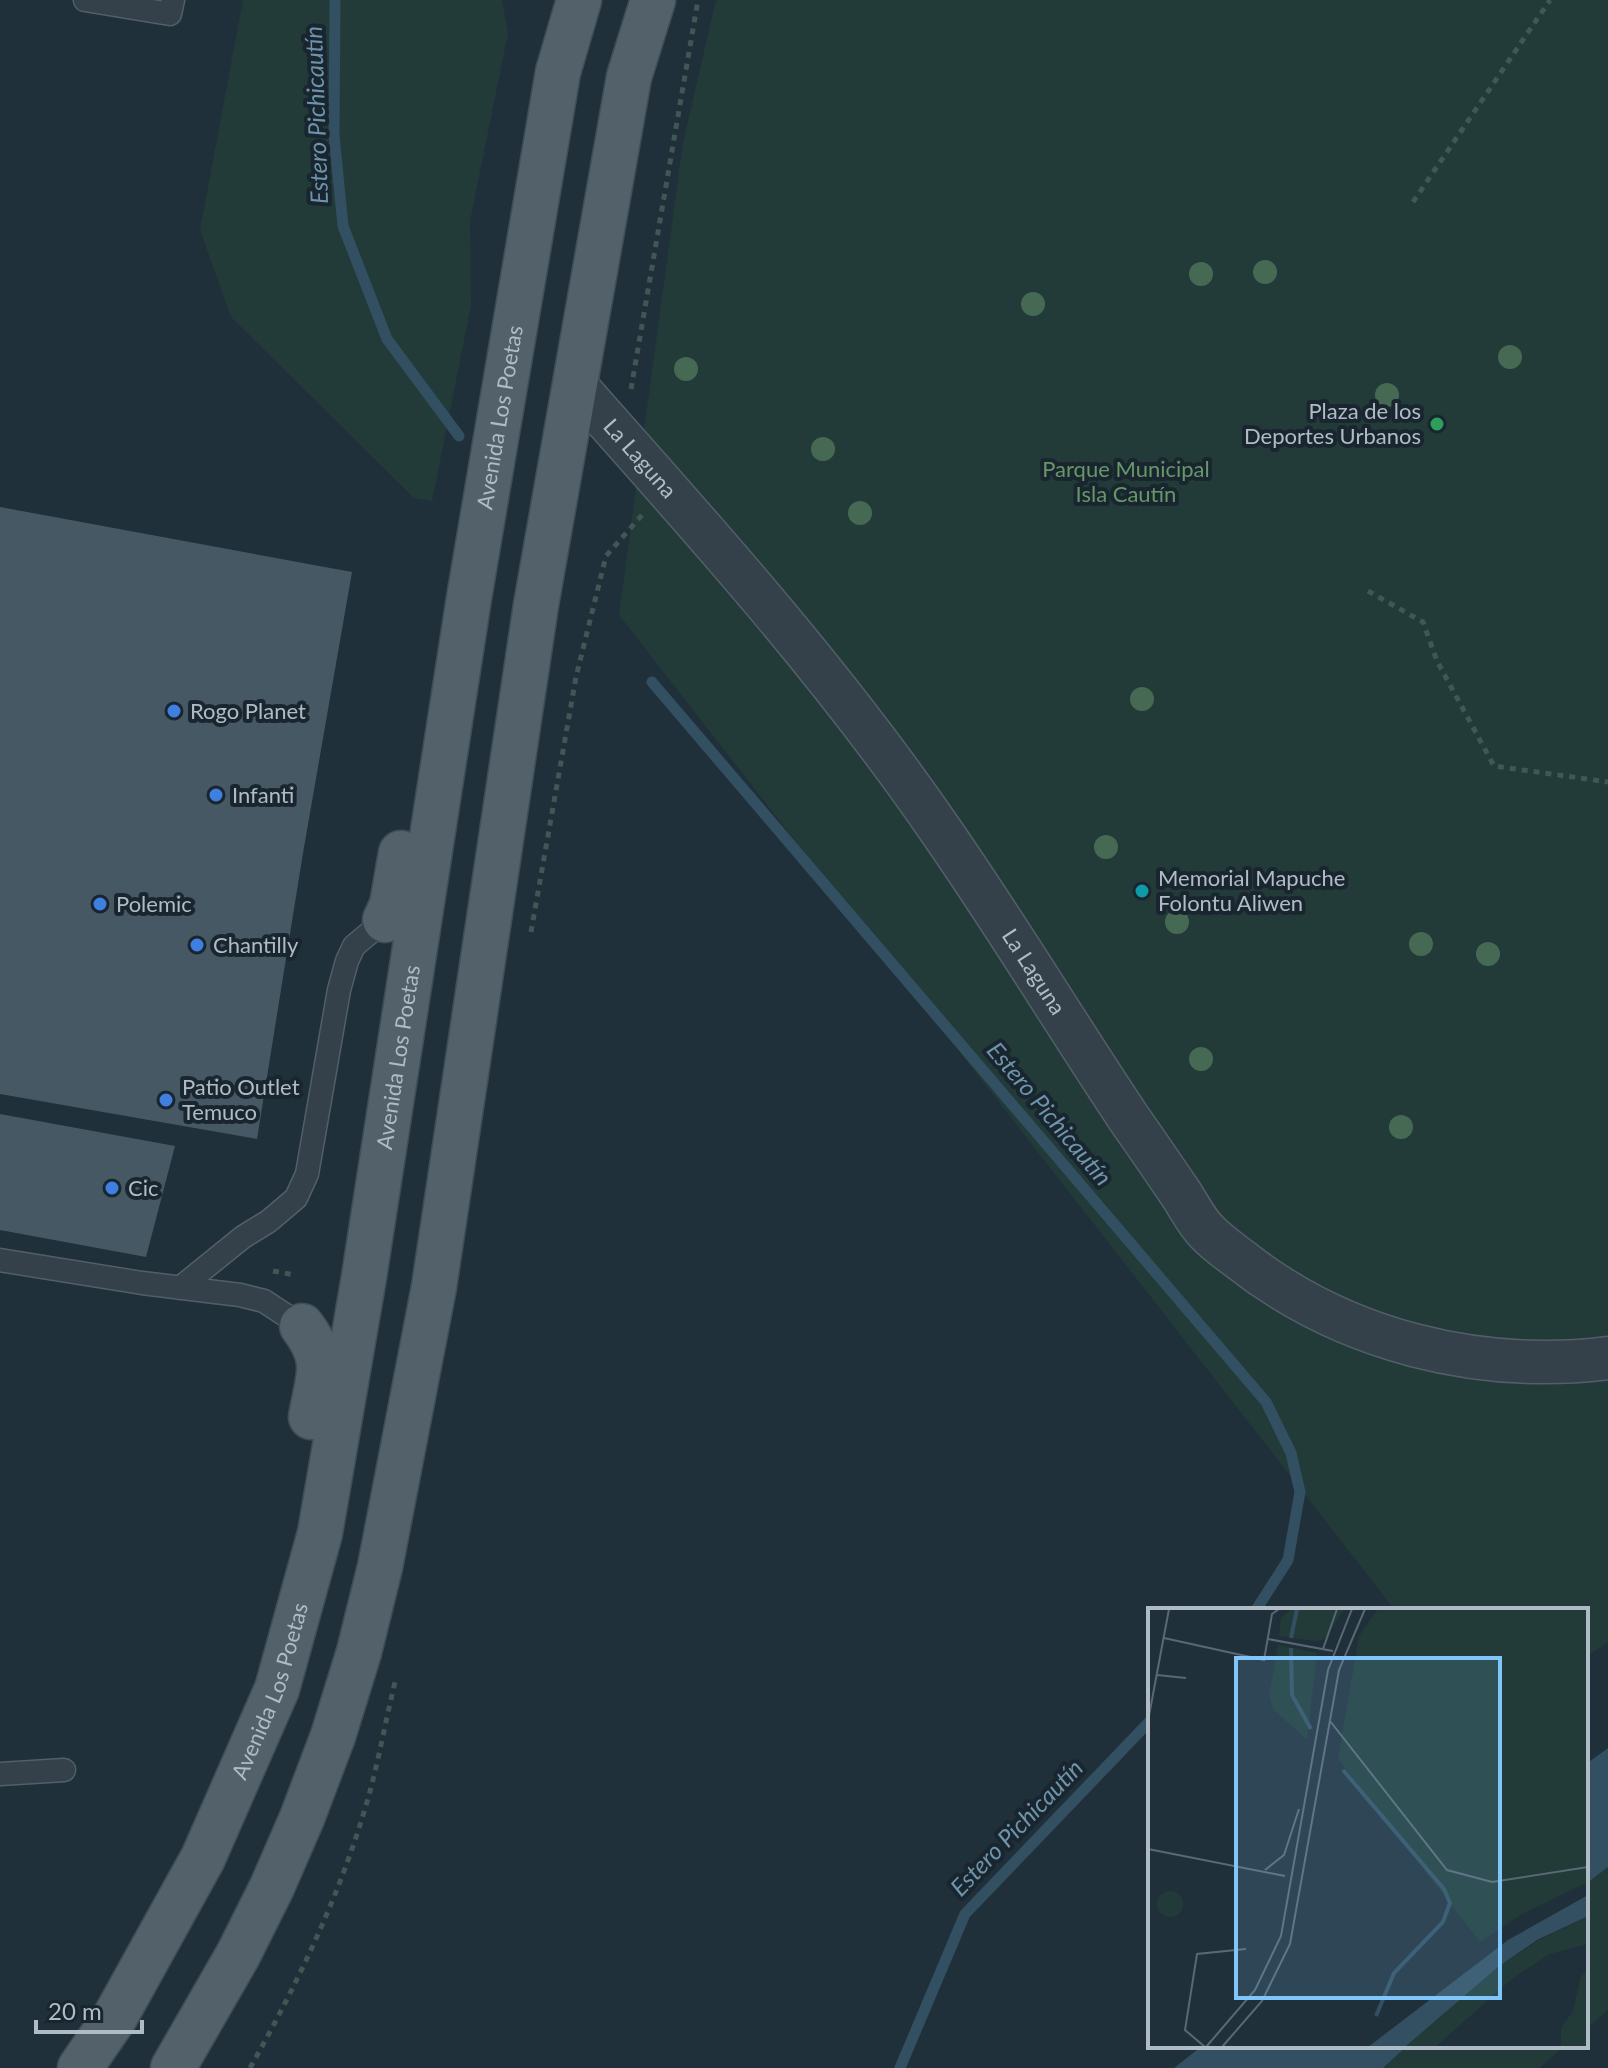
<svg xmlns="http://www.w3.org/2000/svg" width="1608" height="2068" viewBox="0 0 1608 2068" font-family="Lato,sans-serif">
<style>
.green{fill:#223b39}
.water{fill:#334f62}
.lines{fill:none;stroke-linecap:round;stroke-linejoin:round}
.stream{stroke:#334f62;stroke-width:11}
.building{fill:#465863}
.service-casing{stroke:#525f68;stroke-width:25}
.minor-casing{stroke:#525f68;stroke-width:45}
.primary-casing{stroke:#414d56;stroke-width:47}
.path{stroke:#405755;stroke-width:5;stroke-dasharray:6 6;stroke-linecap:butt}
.service{stroke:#34414a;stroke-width:22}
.minor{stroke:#34414a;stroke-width:42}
.primary{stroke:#52616a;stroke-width:44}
.tree{fill:#466953}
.leisure-dot{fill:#2e9e5b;stroke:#1a262f;stroke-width:3}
.shop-dot{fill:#3f7fe0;stroke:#1a262f;stroke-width:3}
.culture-dot{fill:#0f9aa8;stroke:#1a262f;stroke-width:3}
.labels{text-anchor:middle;stroke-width:8;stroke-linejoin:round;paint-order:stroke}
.poi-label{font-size:22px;fill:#afbcc6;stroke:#1a262f;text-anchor:start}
.street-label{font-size:22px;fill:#afbcc6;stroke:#1a262f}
.park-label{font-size:22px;fill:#659867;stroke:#1a262f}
.water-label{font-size:24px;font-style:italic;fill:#6e94ab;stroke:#1a262f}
.inset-river{fill:none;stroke:#334f62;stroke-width:4}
.inset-road{fill:none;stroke:#596872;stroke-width:2}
.view{fill:#80c6fb;fill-opacity:0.15;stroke:#80c6fb;stroke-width:4}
.inset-edge{fill:none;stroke:#afbcc6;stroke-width:4}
</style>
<rect width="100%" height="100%" fill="#20303a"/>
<path class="green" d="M 243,0 L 502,0 L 508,33 L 470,221 L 471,305 L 432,501 L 414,498 L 231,317 L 200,230 Z
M 716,0 L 1608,0 L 1608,1642 L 1586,1657 L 1586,1610 L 1395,1610 L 619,615 L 683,143 Z
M 1608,1867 L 1608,2010 L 1586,2029 L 1586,1884 Z
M 1407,2046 L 1565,2046 L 1539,2068 L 1383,2068 Z"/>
<path class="water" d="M 1608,1748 L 1608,1867 L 1586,1884 L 1586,1764 Z
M 1202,2046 L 1407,2046 L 1383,2068 L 1174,2068 Z"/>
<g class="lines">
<path class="stream" d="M 335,0 L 334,135 L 343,226 L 387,339 L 459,436
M 652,682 L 1266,1402 L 1291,1453 L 1300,1492 L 1288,1560 L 1256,1610
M 900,2068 L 965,1914 L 1150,1721"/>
</g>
<path class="building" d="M 0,507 L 352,572 L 303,853 L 257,1139 L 0,1094 Z
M 0,1114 L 175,1146 L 146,1257 L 0,1230 Z"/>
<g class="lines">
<defs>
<path id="service" d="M 85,0 L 170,14 L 173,0
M 0,1260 L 142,1283 L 240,1295 L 264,1301 L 302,1326
M 180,1288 L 243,1237 L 269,1221 L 296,1198 L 307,1174 L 339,990 L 347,961 L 354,946 L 385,920
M 0,1774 L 64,1770"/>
<g id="minor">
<path id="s1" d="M 575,385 C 703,529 832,672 941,831 C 1007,926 1066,1024 1130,1120 C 1147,1144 1164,1169 1181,1194 C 1189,1206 1196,1221 1206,1231 C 1216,1242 1229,1251 1241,1260 C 1344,1341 1479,1374 1608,1358"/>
</g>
<g id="primary">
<path d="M 385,920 L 392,905 L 401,853"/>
<path d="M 302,1326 C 329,1362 318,1376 311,1417"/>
<path id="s2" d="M 80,2068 L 115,2017 L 203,1858 L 277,1689 L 320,1533 L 364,1277 L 469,598 L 558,72 L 579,0"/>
<path d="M 173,2068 L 238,1955 L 272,1887 L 302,1818 L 333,1736 L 359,1652 L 380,1567 L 434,1287 L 536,605 L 629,77 L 653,0"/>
</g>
</defs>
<use href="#service" class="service-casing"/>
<use href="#minor" class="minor-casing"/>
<use href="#primary" class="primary-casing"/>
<path class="path" d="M 1413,202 L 1550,0
M 631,389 L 698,0
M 1368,591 L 1423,622 L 1437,661 L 1494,766 L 1608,782
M 531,932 L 576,677 L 606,556 L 642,515
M 273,1271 L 295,1275
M 250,2068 C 299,1981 342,1891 369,1795 C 379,1758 386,1719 395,1682"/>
<use href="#service" class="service"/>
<use href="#minor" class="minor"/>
<use href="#primary" class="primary"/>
</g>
<g class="tree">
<circle cx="1265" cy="272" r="12"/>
<circle cx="1201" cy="274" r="12"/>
<circle cx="1033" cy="304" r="12"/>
<circle cx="1510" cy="357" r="12"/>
<circle cx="686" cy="369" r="12"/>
<circle cx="1387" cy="395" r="12"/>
<circle cx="823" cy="449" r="12"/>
<circle cx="860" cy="513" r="12"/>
<circle cx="1142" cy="699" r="12"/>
<circle cx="1106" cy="847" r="12"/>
<circle cx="1177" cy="922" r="12"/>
<circle cx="1421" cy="944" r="12"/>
<circle cx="1488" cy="954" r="12"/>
<circle cx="1201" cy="1059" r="12"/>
<circle cx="1401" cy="1127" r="12"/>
</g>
<circle class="leisure-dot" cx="1437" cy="424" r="8"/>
<g class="shop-dot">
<circle cx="174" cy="711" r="8"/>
<circle cx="216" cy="795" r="8"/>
<circle cx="100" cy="904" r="8"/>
<circle cx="197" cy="945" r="8"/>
<circle cx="166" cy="1100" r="8"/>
<circle cx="112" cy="1188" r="8"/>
</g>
<circle class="culture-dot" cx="1142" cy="891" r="8"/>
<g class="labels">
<g class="poi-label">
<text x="1421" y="419" text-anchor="end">Plaza de los<tspan x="1421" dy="25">Deportes Urbanos</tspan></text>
<text x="190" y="719">Rogo Planet</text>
<text x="232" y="803">Infanti</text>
<text x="1158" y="886">Memorial Mapuche<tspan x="1158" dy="25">Folontu Aliwen</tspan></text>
<text x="116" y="912">Polemic</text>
<text x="213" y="953">Chantilly</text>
<text x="182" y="1095">Patio Outlet<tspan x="182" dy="25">Temuco</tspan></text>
<text x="128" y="1196">Cic</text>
</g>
<g class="street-label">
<text dy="8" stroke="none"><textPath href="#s2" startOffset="1720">Avenida Los Poetas</textPath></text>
<text dy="8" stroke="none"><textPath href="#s1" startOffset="98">La Laguna</textPath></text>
<text dy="8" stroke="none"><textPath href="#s1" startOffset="746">La Laguna</textPath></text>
<text dy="8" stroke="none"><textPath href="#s2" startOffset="1072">Avenida Los Poetas</textPath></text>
<text dy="8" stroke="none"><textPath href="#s2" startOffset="424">Avenida Los Poetas</textPath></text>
</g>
<g class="park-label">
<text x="1126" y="477">Parque Municipal<tspan x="1126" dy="25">Isla Cautín</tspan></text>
</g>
<g class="water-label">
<text transform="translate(317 115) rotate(-92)" y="8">Estero Pichicautín</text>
<text transform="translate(1049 1114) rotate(50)" y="8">Estero Pichicautín</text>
<text transform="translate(1017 1828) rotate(-46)" y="8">Estero Pichicautín</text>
</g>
</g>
<g transform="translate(1148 1608)">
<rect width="440" height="440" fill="#20303a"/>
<path d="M 143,1 L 196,1 L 177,31 L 168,33 L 131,28 L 133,10 ZM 230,1 L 440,1 L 440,274 L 374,306 L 332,334 L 190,151 L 211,28 ZM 130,37 L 169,45 L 159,132 L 126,102 L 121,88 ZM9 296a13 13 0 1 1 26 0a13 13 0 1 1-26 0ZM 440,308 L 440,336 L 402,346 L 365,370 L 287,439 L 257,439 L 350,359 L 389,333 ZM 440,362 L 440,439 L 413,439 L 413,420 L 425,403 L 433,368 Z" fill="#223b39"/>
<path d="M 440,287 L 440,308 L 389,332 L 350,359 L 257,439 L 220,439 L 360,332 Z" fill="#334f62"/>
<path class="inset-river" d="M 143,30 L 149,1M 143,40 L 144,87 L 163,121M 195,162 L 296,281 L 302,295 L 295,314 L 246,365 L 228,408"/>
<path class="inset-road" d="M 16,30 L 116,52 L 124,6 L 131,1M 120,31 L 185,43M 175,41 L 189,1M 9,67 L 38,70M 0,113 L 21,1M 182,113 L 299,262 L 344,274 L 440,259M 0,241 L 137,268M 117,262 L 136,247 L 151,201M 57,439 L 37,422 L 49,346 L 98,341M 58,439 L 107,382 L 133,328 L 180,62 L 204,1M 74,439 L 114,393 L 142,336 L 191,62 L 217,1"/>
<path class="view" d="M 88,50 L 352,50 L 352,390 L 88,390 Z"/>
<rect width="440" height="440" class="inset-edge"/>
</g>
<path d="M36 2020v12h106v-12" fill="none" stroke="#afbcc6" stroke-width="4"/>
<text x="48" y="2020" font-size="24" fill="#afbcc6" stroke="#1a262f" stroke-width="6" paint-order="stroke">20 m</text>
</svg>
